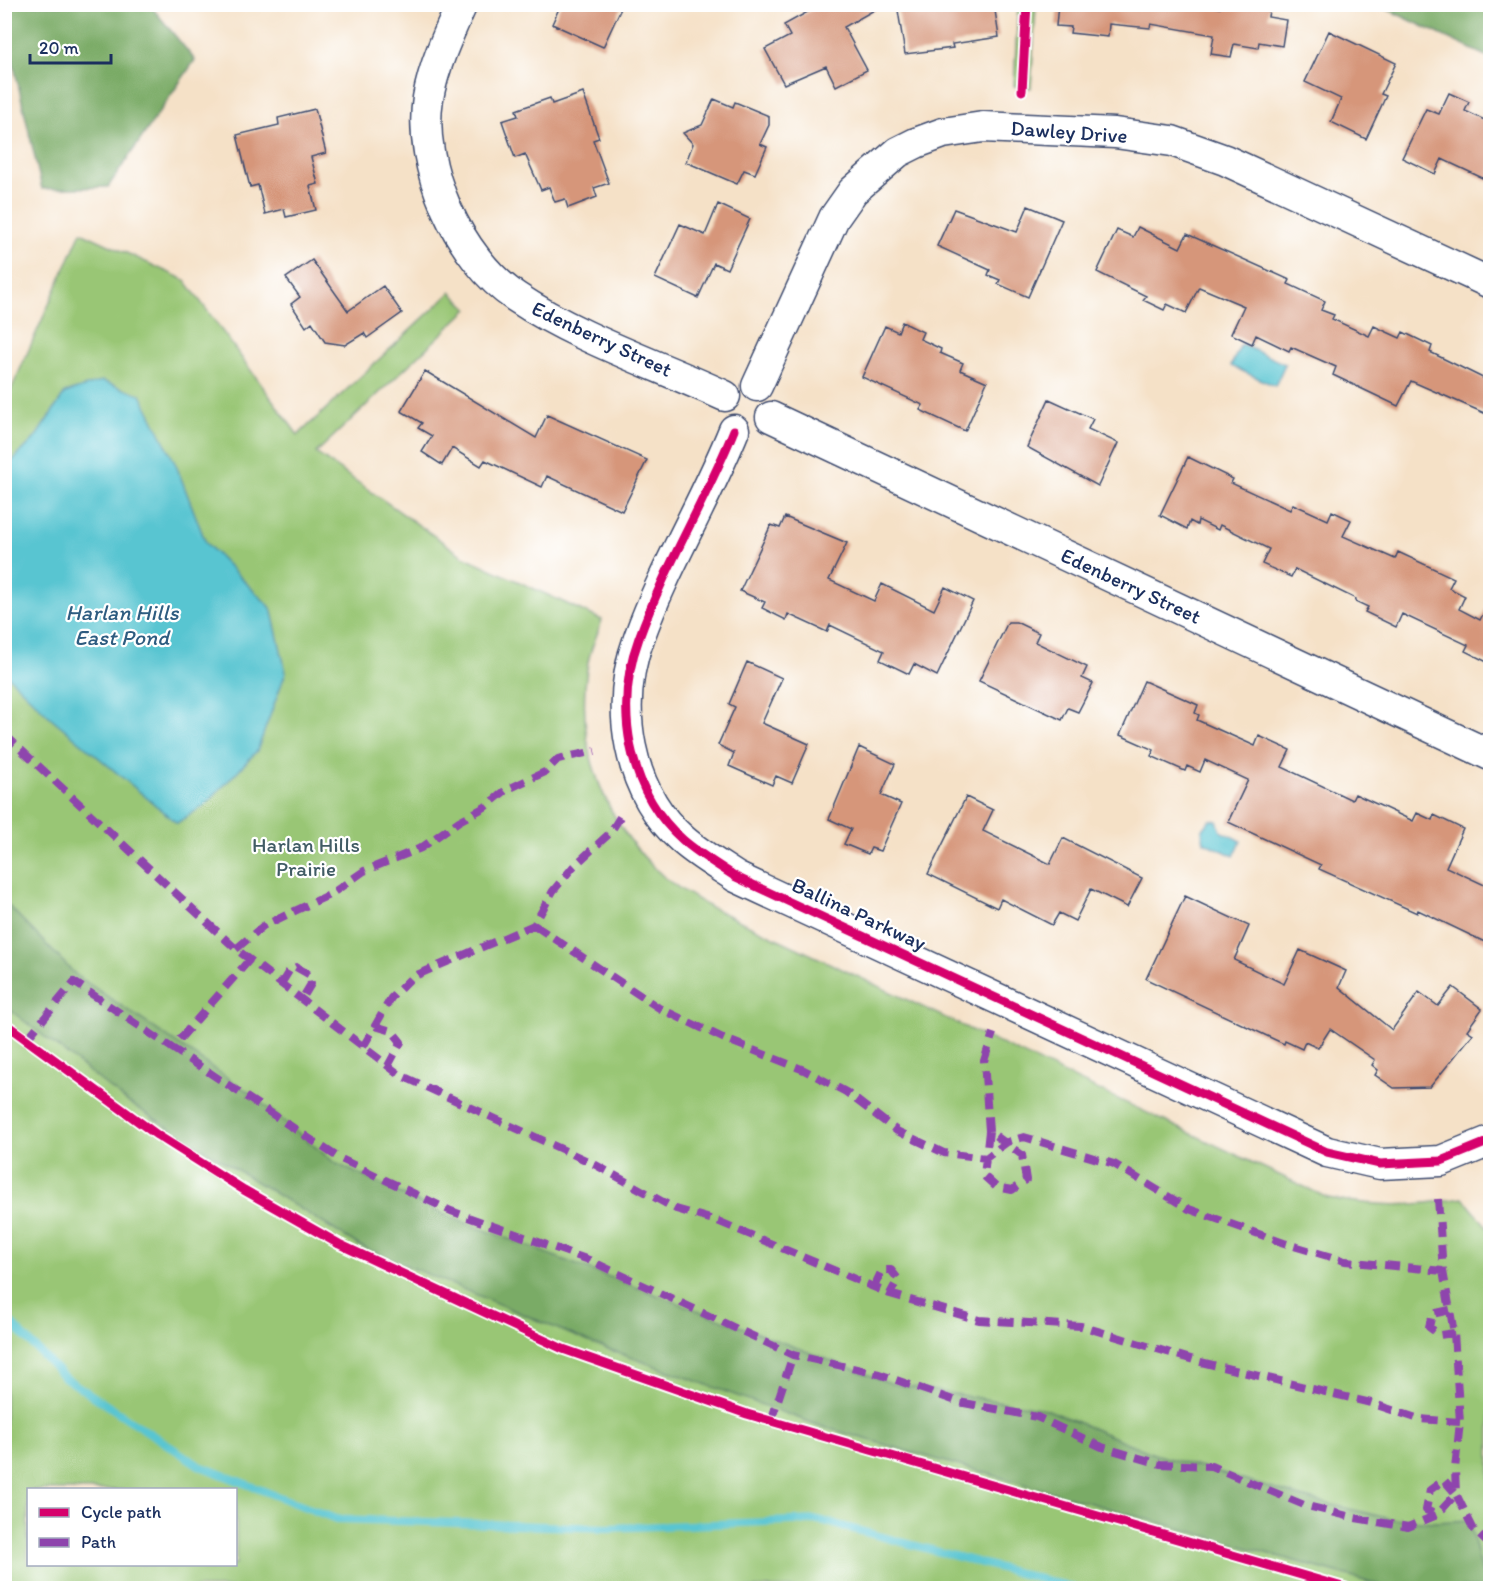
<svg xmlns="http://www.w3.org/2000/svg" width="1495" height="1593" viewBox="0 0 1495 1593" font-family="Itim,sans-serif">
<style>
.green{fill:#99c674;stroke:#5a7a69;stroke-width:1.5;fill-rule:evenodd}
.forest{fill:#7aab66;stroke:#4a6d62;stroke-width:1.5}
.water{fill:#59c5d1;stroke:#3a7a98;stroke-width:1.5}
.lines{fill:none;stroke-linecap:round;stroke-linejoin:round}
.stream{stroke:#59c5d1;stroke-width:8}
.building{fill:#d6967a}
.minor-casing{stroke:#3c4a6e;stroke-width:33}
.minor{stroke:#fff;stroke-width:30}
.quiet{stroke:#8e44ad;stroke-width:8;stroke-dasharray:15 8;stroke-linecap:butt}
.cycleway-casing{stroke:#fff;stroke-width:13}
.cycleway{stroke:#d6006c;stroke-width:9}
.labels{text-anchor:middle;stroke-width:4.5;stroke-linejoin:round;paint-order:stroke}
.street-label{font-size:21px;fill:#1b2f5e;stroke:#fff}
.park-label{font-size:21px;fill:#415c65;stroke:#fff}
.water-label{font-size:22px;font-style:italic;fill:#2e5c80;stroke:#fff}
</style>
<rect width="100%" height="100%" fill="#fff"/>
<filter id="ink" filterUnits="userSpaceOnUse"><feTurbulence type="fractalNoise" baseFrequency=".0167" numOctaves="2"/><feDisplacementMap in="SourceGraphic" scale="12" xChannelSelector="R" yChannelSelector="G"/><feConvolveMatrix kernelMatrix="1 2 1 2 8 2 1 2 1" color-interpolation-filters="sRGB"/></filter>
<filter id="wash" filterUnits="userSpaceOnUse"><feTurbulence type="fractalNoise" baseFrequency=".008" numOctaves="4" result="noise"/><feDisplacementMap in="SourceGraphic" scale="24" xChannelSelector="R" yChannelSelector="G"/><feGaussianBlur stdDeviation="1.35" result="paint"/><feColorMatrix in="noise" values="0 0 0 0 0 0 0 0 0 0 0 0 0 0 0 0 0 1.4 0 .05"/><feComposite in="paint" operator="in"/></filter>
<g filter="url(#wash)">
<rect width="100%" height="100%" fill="#f5e1c7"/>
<path class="green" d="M 1018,5 L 1036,5 L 1031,88 L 1014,86 Z
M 81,232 L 185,280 L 298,435 L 451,292 L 468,309 L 316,453 L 463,556 L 602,620 C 598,634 590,649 588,663 C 574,745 603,822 664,877 C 677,888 692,896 706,905 L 1328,1198 C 1381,1207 1410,1207 1463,1198 L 1490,1230 L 1490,1588 L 5,1588 L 4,393 L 11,390 ZM 28,1490 L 236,1490 L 236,1564 L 28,1564 Z"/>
<path class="forest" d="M 4,5 L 150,5 L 195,60 L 108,187 L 42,189 L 5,27 Z
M 1378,5 L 1490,5 L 1490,58 Z
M 5,902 L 76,975 L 247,1091 L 335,1163 L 450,1217 L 893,1384 L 1046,1409 L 1154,1454 L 1308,1499 L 1391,1519 L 1436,1522 L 1469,1520 L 1486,1588 L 1389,1588 L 823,1427 L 594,1344 L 360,1246 L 129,1103 L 5,1006 Z"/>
<path class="water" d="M 1241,344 L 1285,364 L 1275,386 L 1231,366 Z
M 102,381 L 141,395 L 176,465 L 206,543 L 271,608 L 286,672 L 257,751 L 205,805 L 177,823 L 50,717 L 5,673 L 5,468 L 35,438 L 65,393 Z
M 1210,820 L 1217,821 L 1221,831 L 1241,841 L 1234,856 L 1204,842 L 1202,831 Z"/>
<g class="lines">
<path class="stream" d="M 4,1316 L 64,1377 L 200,1466 L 336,1519 L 607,1528 L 819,1520 L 1075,1588"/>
</g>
<g id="blocks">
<path class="building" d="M 561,4 L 623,4 L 603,47 L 552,24 Z
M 822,4 L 885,4 L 844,27 L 867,70 L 836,86 L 826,66 L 784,84 L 765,49 L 790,36 L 784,25 Z
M 897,4 L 994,4 L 999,37 L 952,44 L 953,48 L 905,54 Z
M 1058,4 L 1197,4 L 1220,8 L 1220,4 L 1270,4 L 1268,17 L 1286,20 L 1282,46 L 1259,42 L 1258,48 L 1234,44 L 1231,57 L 1211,54 L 1214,35 L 1151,24 L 1150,28 L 1109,24 L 1108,37 L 1070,33 L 1071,27 L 1056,26 Z
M 1329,31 L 1396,63 L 1381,94 L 1386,96 L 1366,139 L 1331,122 L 1341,99 L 1305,82 Z
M 583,93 L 599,138 L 593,140 L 609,183 L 594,188 L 597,197 L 568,208 L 565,199 L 555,202 L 549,187 L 541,190 L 525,154 L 515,158 L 502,121 L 518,116 L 516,110 L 550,98 L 552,104 Z
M 1449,93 L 1469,102 L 1465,111 L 1491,123 L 1491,182 L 1442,159 L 1435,174 L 1402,158 L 1426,109 L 1439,114 Z
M 714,99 L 733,107 L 735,102 L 769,116 L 769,125 L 760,144 L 767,147 L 755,174 L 744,170 L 737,184 L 686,162 L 693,144 L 683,133 L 702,125 Z
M 315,109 L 326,153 L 311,157 L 318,184 L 310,186 L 316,210 L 286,217 L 284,209 L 265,214 L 258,185 L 250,187 L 237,135 L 279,125 L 278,118 Z
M 718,204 L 750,219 L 727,269 L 714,263 L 698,298 L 655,278 L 680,224 L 705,235 Z
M 1028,206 L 1062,220 L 1028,297 L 998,284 L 1000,280 L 988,275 L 990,270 L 937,246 L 954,209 L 1017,232 Z
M 1138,227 L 1180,248 L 1187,234 L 1290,280 L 1288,284 L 1325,301 L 1321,310 L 1334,315 L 1332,319 L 1369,336 L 1374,326 L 1400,338 L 1403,332 L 1432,346 L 1430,352 L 1491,382 L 1491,416 L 1411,381 L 1398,406 L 1333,375 L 1336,367 L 1291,347 L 1289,351 L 1256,335 L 1252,344 L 1231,334 L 1244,306 L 1199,287 L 1186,313 L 1167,304 L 1164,310 L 1143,300 L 1146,296 L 1097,272 L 1117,230 L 1133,237 Z
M 312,260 L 348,311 L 383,286 L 402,313 L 367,338 L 364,333 L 345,345 L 325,342 L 312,322 L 306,327 L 291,304 L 300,297 L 286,278 Z
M 902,322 L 923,332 L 920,339 L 941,349 L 940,353 L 963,363 L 960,370 L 987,382 L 965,431 L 920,410 L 923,405 L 862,377 L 885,326 L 898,332 Z
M 425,371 L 536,438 L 547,415 L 647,460 L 622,511 L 547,476 L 542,487 L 485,460 L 481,466 L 452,448 L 442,465 L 422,452 L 432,436 L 418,428 L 422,423 L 401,411 Z
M 1049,399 L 1093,419 L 1088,429 L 1118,443 L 1098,486 L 1027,447 Z
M 1188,457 L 1233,479 L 1231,483 L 1290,510 L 1293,504 L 1328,520 L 1332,511 L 1351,520 L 1343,536 L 1395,559 L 1398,552 L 1454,578 L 1449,588 L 1465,596 L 1459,609 L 1480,620 L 1491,599 L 1491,664 L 1465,651 L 1468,645 L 1402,614 L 1396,627 L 1365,612 L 1368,607 L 1355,601 L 1356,599 L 1295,569 L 1291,577 L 1262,564 L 1269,549 L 1220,525 L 1218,530 L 1198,520 L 1197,525 L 1190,521 L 1187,529 L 1160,515 Z
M 785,517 L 847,543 L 829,580 L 874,601 L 882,584 L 934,610 L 945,587 L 973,601 L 937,676 L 914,664 L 909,674 L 880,660 L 884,651 L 830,625 L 827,632 L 788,614 L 786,620 L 762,608 L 765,602 L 740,591 L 771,525 L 780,528 Z
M 1008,622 L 1016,622 L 1039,633 L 1035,642 L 1087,667 L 1082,678 L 1093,683 L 1078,712 L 1068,708 L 1062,720 L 979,681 Z
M 747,662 L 782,678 L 762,723 L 809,744 L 792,783 L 776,776 L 772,785 L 729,766 L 734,753 L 718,745 L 735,707 L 729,704 Z
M 1144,681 L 1198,705 L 1195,713 L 1199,715 L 1197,720 L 1255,746 L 1259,736 L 1290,750 L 1282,767 L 1352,800 L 1355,794 L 1413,821 L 1417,813 L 1432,820 L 1434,815 L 1463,829 L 1446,867 L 1491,888 L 1491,945 L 1418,910 L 1417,913 L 1319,869 L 1321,865 L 1228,822 L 1248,780 L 1205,760 L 1200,772 L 1187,766 L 1185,771 L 1151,756 L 1154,750 L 1120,735 Z
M 859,747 L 895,764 L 881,795 L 901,804 L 880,851 L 871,848 L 868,854 L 844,844 L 851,829 L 829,819 Z
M 966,797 L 993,810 L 983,831 L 1050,864 L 1063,838 L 1142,878 L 1127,907 L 1091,889 L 1075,921 L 1059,913 L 1052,925 L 1001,899 L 997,908 L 928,874 Z
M 1185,896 L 1249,926 L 1234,960 L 1284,984 L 1300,950 L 1346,971 L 1339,987 L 1392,1030 L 1419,992 L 1438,1006 L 1453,987 L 1482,1009 L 1467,1030 L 1473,1034 L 1430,1087 L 1394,1088 L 1375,1075 L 1378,1070 L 1372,1065 L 1375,1060 L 1330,1029 L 1318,1048 L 1305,1042 L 1302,1049 L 1285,1041 L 1284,1044 L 1146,979 Z"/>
</g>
</g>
<g filter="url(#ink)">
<use href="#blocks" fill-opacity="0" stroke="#3c4a6e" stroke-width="1.5"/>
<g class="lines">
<defs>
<path id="minor" d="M 462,4 C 448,35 434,65 428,98 C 417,166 459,259 516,297 C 577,338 658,365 725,396
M 757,386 L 834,218 L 853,191 L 898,152 L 916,143 L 943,133 L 983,127 L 1115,133 L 1172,141 L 1225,160 L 1490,283
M 771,417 L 1490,755
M 734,430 C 706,500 664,568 639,638 C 614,706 627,791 683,840 C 699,854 718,865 736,877 L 1327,1152 L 1380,1164 L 1441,1161 L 1490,1141"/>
</defs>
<use href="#minor" class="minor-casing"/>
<use href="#minor" class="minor"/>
<path class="quiet" d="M 4,734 L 236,949 L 400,1075 L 594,1164 L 676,1209 L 720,1222 L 890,1294 L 979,1320 L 1081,1326 L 1197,1361 L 1371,1403 L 1419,1419 L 1460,1422
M 534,925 L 659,1008 L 725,1039 L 804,1070 L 846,1092 L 897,1131 L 944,1153 L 986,1158 L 1007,1142 L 1024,1137 L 1114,1164 L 1189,1209 L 1284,1243 L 1345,1261 L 1443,1271
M 236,949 L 263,926 L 331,894 L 364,871 L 421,848 L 459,821 L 485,807 L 506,790 L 545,772 L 558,759 L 595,751
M 250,959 L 172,1048 L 339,1158 L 451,1211 L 589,1260 L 793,1355 L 879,1374 L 959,1402 L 1037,1417 L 1102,1447 L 1160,1464 L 1211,1466 L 1304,1505 L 1355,1518 L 1408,1527 L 1437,1515 L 1456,1494 L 1444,1480 L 1430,1490 L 1426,1510 L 1437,1515
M 281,984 L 289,971 L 296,967 L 310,975 L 311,984 L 302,999
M 375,1026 L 392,1031 L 401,1042 L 388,1066
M 27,1039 L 74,982 L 172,1048
M 363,1047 L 391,998 L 412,977 L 534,925 L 553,891 L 573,867 L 610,833 L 620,817
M 989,1131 L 984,1176 L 996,1187 L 1012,1190 L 1026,1180 L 1022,1155 L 989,1131 L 984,1061 L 993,1033
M 1438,1199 L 1443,1271 L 1454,1333 L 1460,1422 L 1455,1469 L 1456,1494 L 1474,1530 L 1490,1545
M 874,1287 L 882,1270 L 891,1270 L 898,1279 L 890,1294
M 1450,1310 L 1432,1314 L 1429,1327 L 1440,1335 L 1454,1333
M 771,1421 L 793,1355"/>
<defs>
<path id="cycleway" d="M 1022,91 L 1027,4
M 734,430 C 706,500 664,568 639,638 C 614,706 627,791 683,840 C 699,854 718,865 736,877 L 1327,1152 L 1380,1164 L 1441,1161 L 1490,1141
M 4,1023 L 157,1135 L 244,1190 L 339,1244 L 563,1349 L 747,1414 L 1346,1588"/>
</defs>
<use href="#cycleway" class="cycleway-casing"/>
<use href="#cycleway" class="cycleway"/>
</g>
</g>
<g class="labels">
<g class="street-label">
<text transform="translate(1069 132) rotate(4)" y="7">Dawley Drive</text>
<text transform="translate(602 339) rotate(25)" y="7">Edenberry Street</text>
<text transform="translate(1131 586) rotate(25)" y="7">Edenberry Street</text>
<text transform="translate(859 914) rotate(25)" y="7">Ballina Parkway</text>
</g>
<g class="park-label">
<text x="306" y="852">Harlan Hills<tspan x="306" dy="24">Prairie</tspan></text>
</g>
<g class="water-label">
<text x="122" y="620">Harlan Hills<tspan x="122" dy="25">East Pond</tspan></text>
</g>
</g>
<rect width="1495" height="1593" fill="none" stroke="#fff" stroke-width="24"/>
<rect x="27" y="1488" width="210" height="78" fill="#ffffff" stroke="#a4acbf" stroke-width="1.5"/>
<rect x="39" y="1508" width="30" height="9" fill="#d6006c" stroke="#a4acbf" stroke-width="1.5"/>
<text x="81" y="1518" font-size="18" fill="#1b2f5e">Cycle path</text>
<rect x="39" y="1538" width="30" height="9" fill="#8e44ad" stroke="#a4acbf" stroke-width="1.5"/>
<text x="81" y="1548" font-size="18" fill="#1b2f5e">Path</text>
<path d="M30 54v9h81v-9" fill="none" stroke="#1b2f5e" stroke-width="3"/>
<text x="39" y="54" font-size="18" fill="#1b2f5e" stroke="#ffffff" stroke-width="4.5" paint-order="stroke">20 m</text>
</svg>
